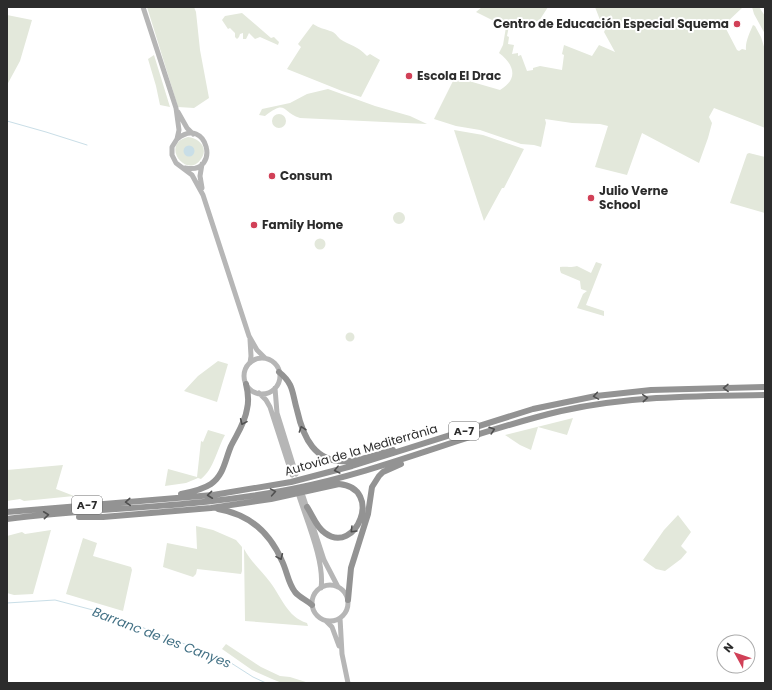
<svg xmlns="http://www.w3.org/2000/svg" width="772" height="690" viewBox="0 0 772 690" font-family="Poppins,sans-serif">
<style>
.green{fill:#e3e8db}
.water{fill:#c9dee7}
.lines{fill:none;stroke-linecap:round;stroke-linejoin:round}
.stream{stroke:#c9dee7;stroke-width:1}
.secondary{stroke:#b6b6b6;stroke-width:5}
.motorway{stroke:#939393;stroke-width:6}
.oneway{stroke:#505050}
.poi-dot{fill:#d14057;stroke:#fff;stroke-width:1.5}
.labels{text-anchor:middle;stroke-width:4;stroke-linejoin:round;paint-order:stroke}
.shield{fill:#fff;stroke:#6b6b6b;stroke-width:1}
.shield-label{font-size:11px;font-weight:bold;fill:#2c2c2c}
.poi-label{font-size:12px;font-weight:bold;fill:#2c2c2c;stroke:#fff;text-anchor:start}
.street-label{font-size:12px;fill:#2c2c2c;stroke:#fff}
.water-label{font-size:13px;font-style:italic;fill:#437185;stroke:#fff}
</style>
<rect width="100%" height="100%" fill="#fff"/>
<path class="green" d="M 147,7 L 194,7 L 196,12 L 200,50 L 209,98 L 194,108 L 178,107 Z
M 482,7 L 548,7 L 539,21 C 534,21 531,25 526,25 L 526,21 L 509,26 L 507,36 L 509,37 L 508,44 L 514,45 L 512,54 L 518,53 L 518,56 L 521,55 L 527,71 L 533,70 L 533,68 L 540,66 L 562,70 L 564,55 L 562,54 L 564,45 L 592,56 L 599,45 L 615,52 L 604,32 L 606,28 L 600,24 L 600,20 L 595,7 L 743,7 L 724,25 L 737,50 L 739,51 L 742,49 L 746,50 C 745,42 750,32 753,25 L 755,26 L 761,37 L 765,50 L 765,128 L 714,108 L 709,117 L 712,123 L 708,138 L 699,163 L 642,133 L 627,175 L 595,167 L 608,126 L 600,124 L 572,123 L 545,119 L 546,123 L 541,147 L 534,145 L 521,144 L 480,130 L 456,126 L 434,119 L 455,77 L 500,90 C 519,79 514,64 499,53 L 503,45 L 506,27 L 476,12 Z
M 752,7 L 759,7 L 765,16 L 765,34 L 754,14 Z
M 242,13 L 271,38 L 274,37 L 279,42 L 278,45 L 260,37 L 255,39 L 249,33 L 246,39 L 243,39 L 243,33 L 240,34 L 239,37 L 237,39 L 235,37 L 235,33 L 230,28 L 228,29 L 222,20 L 225,16 Z
M 7,15 L 32,20 L 20,61 L 7,85 Z
M 313,24 C 321,29 322,28 330,31 C 335,32 337,36 340,39 C 350,46 357,45 367,56 L 370,54 L 380,60 L 361,97 L 342,91 L 287,69 L 301,47 L 298,44 Z
M 154,55 L 170,107 L 160,105 L 156,86 L 148,59 Z
M 328,89 L 375,106 L 410,116 L 427,124 L 300,118 C 281,112 287,99 265,116 L 259,115 L 262,109 L 290,103 L 307,94 Z
M272 121a7 7 0 1 1 14 0a7 7 0 1 1-14 0Z
M 454,130 L 483,135 L 524,149 L 504,188 L 502,188 L 484,221 Z
M 188,137 C 199,138 209,148 201,159 C 187,180 159,144 188,137 Z
M 749,153 L 765,157 L 765,213 L 730,203 L 747,154 Z
M393 218a6 6 0 1 1 12 0a6 6 0 1 1-12 0Z
M314.5 244a5.5 5.5 0 1 1 11 0a5.5 5.5 0 1 1-11 0Z
M 596,262 L 602,264 L 586,305 L 604,311 L 604,316 L 577,308 L 583,294 L 587,291 L 581,289 L 580,281 L 561,273 L 560,270 L 560,267 C 568,266 569,268 577,266 L 591,273 Z
M345.5 337a4.5 4.5 0 1 1 9 0a4.5 4.5 0 1 1-9 0Z
M 218,361 L 228,364 L 217,402 L 184,391 L 198,376 Z
M 573,418 L 567,435 L 538,427 L 531,450 L 520,445 L 505,435 Z
M 208,430 L 225,435 C 217,449 214,469 201,479 L 198,478 L 186,483 L 165,486 L 168,469 L 197,477 L 201,441 L 203,442 Z
M 63,465 L 56,489 L 74,496 L 24,501 L 20,499 L 7,501 L 7,470 Z
M 678,515 L 691,532 L 681,546 L 687,552 L 681,559 L 665,571 L 656,569 L 643,560 L 664,530 Z
M 196,526 L 213,530 L 236,540 L 242,547 L 242,571 L 241,574 L 197,569 L 196,574 L 193,577 L 163,567 L 167,543 L 197,549 Z
M 51,530 L 33,594 L 14,595 L 7,593 L 7,536 L 22,532 L 25,534 Z
M 83,538 L 97,543 L 93,556 L 131,567 L 132,570 L 123,611 L 66,594 Z
M 244,549 C 251,562 261,570 270,582 C 281,596 287,617 307,623 L 308,626 L 245,621 Z
M 226,644 L 261,667 L 280,676 L 290,677 L 309,683 L 282,683 L 272,679 L 252,670 L 222,649 Z"/>
<path class="water" d="M183.5 151a5.5 5.5 0 1 1 11 0a5.5 5.5 0 1 1-11 0Z"/>
<g class="lines">
<path class="stream" d="M 7,121 L 46,132 L 87,145
M 7,603 L 55,600 L 108,614 L 228,661 L 253,677 L 266,683"/>
<path class="secondary" d="M 143,7 L 176,108 L 179,130 L 177,139 L 172,147 L 172,155 L 176,163 L 192,175 L 203,195 L 249,336 L 257,350 L 265,358
M 178,112 L 187,128 L 193,134
M 177,139 C 207,114 222,175 185,168
M 202,164 L 200,176 L 202,188
M 250,339 L 251,356 L 250,363
M244 376a18 18 0 1 1 36 0a18 18 0 1 1-36 0Z
M 275,388 L 277,413 L 296,474
M 259,393 L 266,400 L 270,407 L 292,475
M 299,496 C 307,521 325,563 321,588
M 303,496 L 324,560 L 338,587
M312 603a18 18 0 1 1 36 0a18 18 0 1 1-36 0Z
M 340,618 L 342,654 L 348,683
M 326,621 L 332,627 L 339,646"/>
<path class="motorway" d="M 279,372 C 294,384 292,393 297,410 C 303,437 315,464 348,461 C 363,460 378,454 393,450
M 181,494 C 191,492 202,490 211,484 C 224,475 225,460 231,446 C 237,434 245,423 247,409 C 249,401 248,392 246,384
M 218,509 C 249,514 270,533 282,561 C 287,571 288,583 295,592 C 300,598 307,600 312,605
M 7,512 L 213,495 L 291,482 L 352,466 L 533,409 L 596,396 L 651,390 L 765,387
M 79,517 L 103,517 L 211,508 L 271,499 L 339,484 C 384,488 356,556 325,533 C 316,527 313,516 307,507
M 7,519 C 102,507 198,508 292,489 C 384,471 470,432 561,411 C 630,396 694,396 765,395
M 348,600 L 351,568 L 368,514 L 372,487 L 379,476 L 383,472 L 401,464"/>
</g>
<defs><path id="oneway-chevron" d="M-2-3.5L2.5 0L-2 3.5" fill="none" stroke-width="1.6" stroke-linecap="round" stroke-linejoin="round"/></defs>
<g class="oneway">
<use href="#oneway-chevron" transform="translate(726 388) rotate(179)"/>
<use href="#oneway-chevron" transform="translate(596 396) rotate(171)"/>
<use href="#oneway-chevron" transform="translate(645 398) rotate(-5)"/>
<use href="#oneway-chevron" transform="translate(243 422) rotate(114)"/>
<use href="#oneway-chevron" transform="translate(302 429) rotate(-109)"/>
<use href="#oneway-chevron" transform="translate(492 430) rotate(-17)"/>
<use href="#oneway-chevron" transform="translate(337 470) rotate(166)"/>
<use href="#oneway-chevron" transform="translate(273 492) rotate(-10)"/>
<use href="#oneway-chevron" transform="translate(210 495) rotate(174)"/>
<use href="#oneway-chevron" transform="translate(128 502) rotate(176)"/>
<use href="#oneway-chevron" transform="translate(46 515) rotate(-6)"/>
<use href="#oneway-chevron" transform="translate(353 530) rotate(135)"/>
<use href="#oneway-chevron" transform="translate(280 557) rotate(66)"/>
</g>
<g class="poi-dot">
<circle cx="737" cy="24" r="4"/>
<circle cx="409" cy="76" r="4"/>
<circle cx="272" cy="176" r="4"/>
<circle cx="591" cy="198" r="4"/>
<circle cx="254" cy="225" r="4"/>
</g>
<g class="labels">
<g class="shield">
<rect x="449" y="422" width="30" height="18" rx="3"/>
<rect x="72" y="496" width="30" height="18" rx="3"/>
</g>
<g class="shield-label">
<text x="464" y="435">A-7</text>
<text x="87" y="509">A-7</text>
</g>
<g class="poi-label">
<text x="729" y="28" text-anchor="end">Centro de Educación Especial Squema</text>
<text x="417" y="80">Escola El Drac</text>
<text x="280" y="180">Consum</text>
<text x="599" y="195">Julio Verne<tspan x="599" dy="14">School</tspan></text>
<text x="262" y="229">Family Home</text>
</g>
<g class="street-label">
<text transform="translate(361 450) rotate(-16)" y="4">Autovia de la Mediterrània</text>
</g>
<g class="water-label">
<text transform="translate(162 637) rotate(21)" y="5">Barranc de les Canyes</text>
</g>
</g>
<rect width="772" height="690" fill="none" stroke="#2c2c2c" stroke-width="16"/>
<g transform="translate(736 654) rotate(310)"><circle r="19" fill="#ffffff" stroke="#ababab"/>
<path d="M0-3L7 15L0 10L-7 15Z" fill="#d14057"/>
<text y="-6" font-size="11" font-weight="bold" text-anchor="middle" fill="#2c2c2c">N</text>
</g>
</svg>
